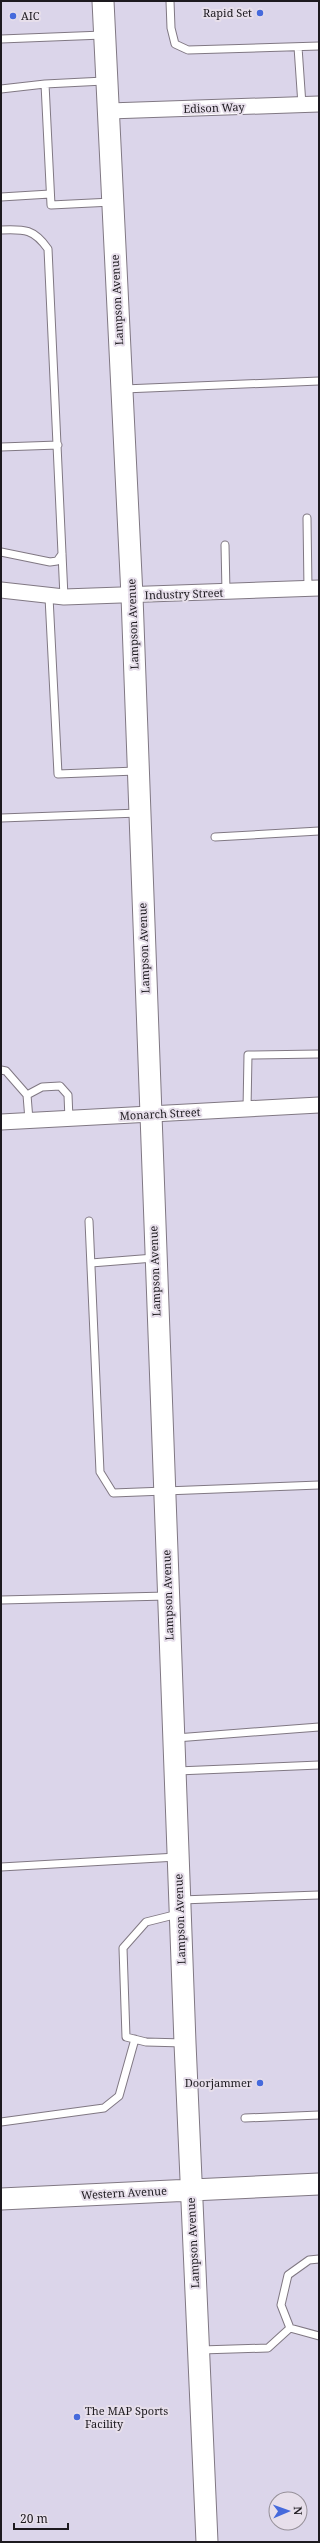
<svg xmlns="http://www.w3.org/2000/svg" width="320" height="2543" viewBox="0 0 320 2543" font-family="'Noto Serif',serif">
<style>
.commercial{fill:#dbd5ea;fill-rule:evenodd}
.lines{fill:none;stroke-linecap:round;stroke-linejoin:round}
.lane-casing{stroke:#807883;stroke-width:9}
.street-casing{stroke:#807883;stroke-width:17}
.secondary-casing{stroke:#807883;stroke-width:23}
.lane{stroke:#fff;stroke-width:7}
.street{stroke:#fff;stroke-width:15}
.secondary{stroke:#fff;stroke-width:21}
.poi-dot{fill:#466adc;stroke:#e7dfeb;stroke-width:1.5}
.labels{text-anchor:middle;stroke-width:4;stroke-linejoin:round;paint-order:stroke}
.poi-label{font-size:11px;fill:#1d1a1f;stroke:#e7dfeb;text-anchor:end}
.street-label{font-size:11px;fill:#1d1a1f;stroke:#e7dfeb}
</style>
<rect width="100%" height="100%" fill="#e7dfeb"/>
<path class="commercial" d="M 1,1 L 319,1 L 319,2542 L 1,2542 ZM 276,2499 L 300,2499 L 300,2523 L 276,2523 Z"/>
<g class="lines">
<defs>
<path id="lane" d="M 170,1 L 171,28 L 175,44 L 188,50 L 319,46
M 1,39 L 103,35
M 298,47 L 302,105
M 104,81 L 45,84 L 51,205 L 112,202
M 1,89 L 45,84
M 1,197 L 50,194
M 1,230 C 25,229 34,229 48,249 L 64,597
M 124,389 L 319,381
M 1,447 L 58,445
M 307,518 L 308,589
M 225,545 L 226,592
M 1,552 L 50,562 L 57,561 L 62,554
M 49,597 L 58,774 L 136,771
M 1,818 L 139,813
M 215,837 L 319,831
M 1,1070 L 6,1071 L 27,1095 L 29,1120
M 27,1095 L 42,1087 L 60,1086 L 68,1095 L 69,1119
M 247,1109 L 248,1055 L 319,1054
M 89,1221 L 100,1472 L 113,1493 L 319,1485
M 91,1263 L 154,1258
M 1,1600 L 167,1596
M 176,1738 L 319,1727
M 177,1771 L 319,1765
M 1,1867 L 177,1857
M 181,1900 L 319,1895
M 178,1914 L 146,1922 L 123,1948 L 126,2037 L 146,2042 L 184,2043
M 245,2118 L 319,2115
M 1,2122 L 104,2108 L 119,2096 L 135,2039
M 290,2328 L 281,2305 L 288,2275 L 309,2260 L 319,2259
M 201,2350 L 268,2348 L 290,2328 L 319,2336"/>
<path id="street" d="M 109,111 L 319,104
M 1,590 L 64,597 L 319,588
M 1,1122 L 319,1105"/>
<path id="secondary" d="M 103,1 L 132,596 L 185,2043 L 207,2542
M 1,2199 L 319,2184"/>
</defs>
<use href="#lane" class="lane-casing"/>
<use href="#street" class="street-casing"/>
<use href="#secondary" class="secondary-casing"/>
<use href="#lane" class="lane"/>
<use href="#street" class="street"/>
<use href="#secondary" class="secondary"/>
</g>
<g class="poi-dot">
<circle cx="260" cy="13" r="4"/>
<circle cx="13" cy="16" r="4"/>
<circle cx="260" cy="2083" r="4"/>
<circle cx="77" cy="2417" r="4"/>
</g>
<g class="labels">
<g class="poi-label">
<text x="252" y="17">Rapid Set</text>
<text x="21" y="20" text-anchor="start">AIC</text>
<text x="252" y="2087">Doorjammer</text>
<text x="85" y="2415" text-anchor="start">The MAP Sports<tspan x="85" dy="13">Facility</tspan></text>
</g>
<g class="street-label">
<text transform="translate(214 108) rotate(-2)" y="4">Edison Way</text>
<text transform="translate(117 300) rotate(-93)" y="4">Lampson Avenue</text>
<text transform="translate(184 594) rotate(-2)" y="4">Industry Street</text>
<text transform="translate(133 624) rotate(-92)" y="4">Lampson Avenue</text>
<text transform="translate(144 948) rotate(-92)" y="4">Lampson Avenue</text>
<text transform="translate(160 1114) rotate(-3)" y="4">Monarch Street</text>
<text transform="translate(155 1271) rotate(-92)" y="4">Lampson Avenue</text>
<text transform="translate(168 1595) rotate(-92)" y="4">Lampson Avenue</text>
<text transform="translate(180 1919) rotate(-92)" y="4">Lampson Avenue</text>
<text transform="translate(124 2193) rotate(-3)" y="4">Western Avenue</text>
<text transform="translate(193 2243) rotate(-93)" y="4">Lampson Avenue</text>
</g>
</g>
<rect width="320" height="2543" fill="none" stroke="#1d1a1f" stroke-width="4"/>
<g transform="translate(288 2511) rotate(88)"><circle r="19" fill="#e7dfeb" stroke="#969099"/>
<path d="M0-3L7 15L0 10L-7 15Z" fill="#466adc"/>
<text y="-6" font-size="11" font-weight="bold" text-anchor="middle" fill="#1d1a1f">N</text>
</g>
<path d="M14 2523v6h54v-6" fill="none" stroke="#1d1a1f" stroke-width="2"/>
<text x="20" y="2523" font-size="12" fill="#1d1a1f" stroke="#e7dfeb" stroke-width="3" paint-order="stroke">20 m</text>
</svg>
